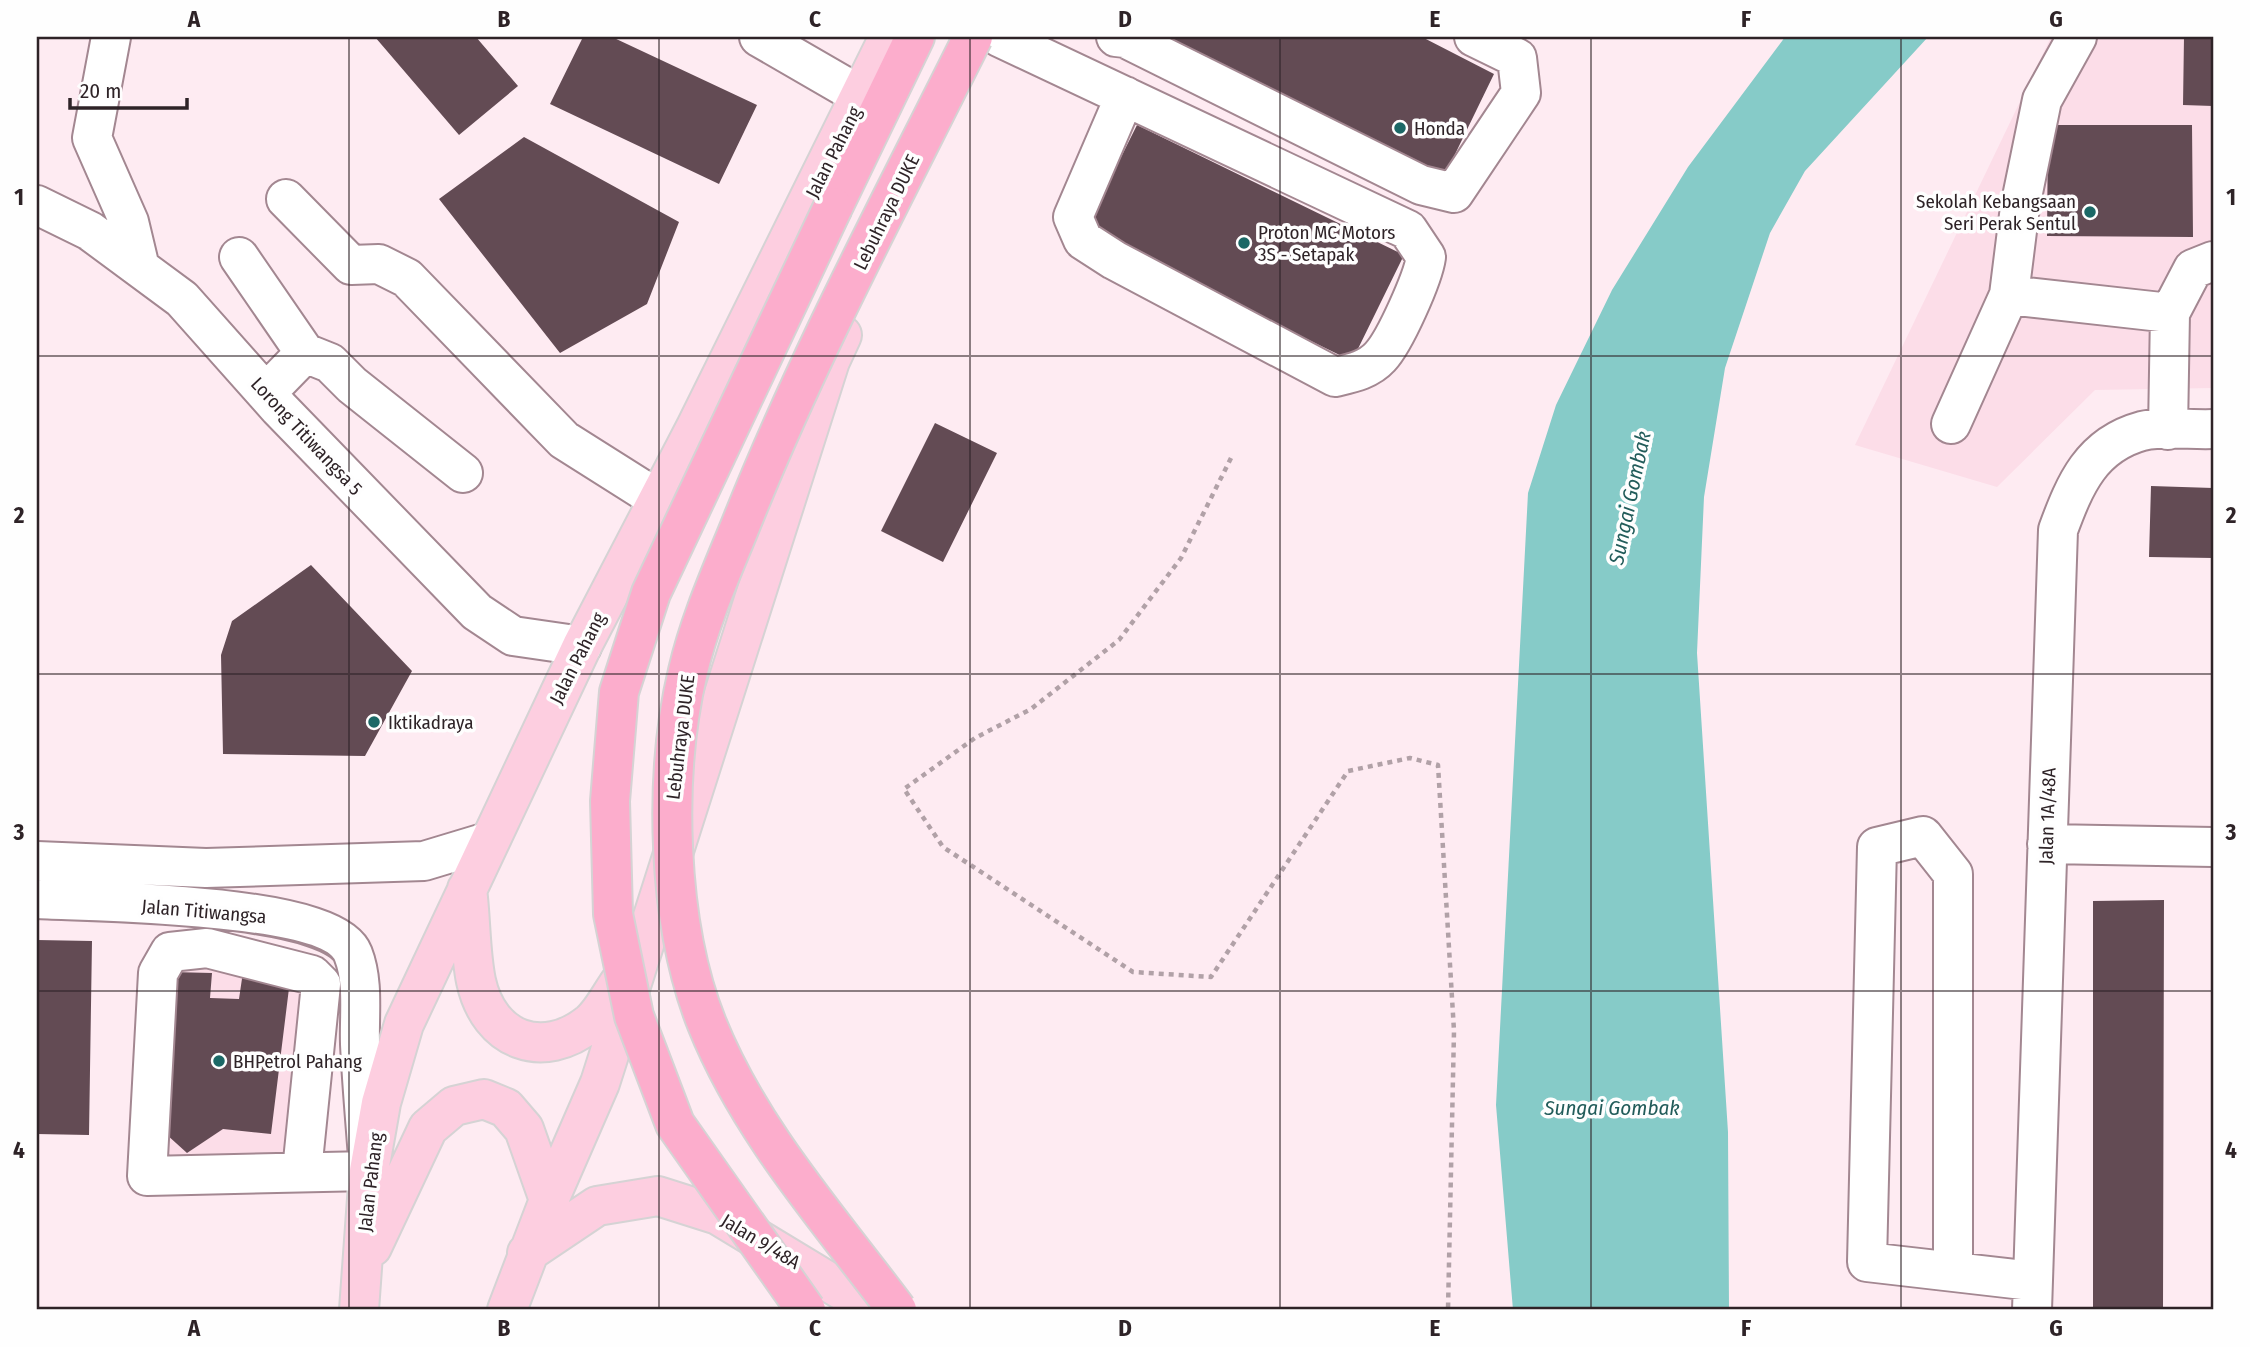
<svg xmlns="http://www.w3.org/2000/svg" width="2250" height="1347" viewBox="0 0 2250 1347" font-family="'Fira Sans Condensed',sans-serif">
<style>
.built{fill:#fcdde8}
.water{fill:#86cbc8}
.building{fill:#634b54}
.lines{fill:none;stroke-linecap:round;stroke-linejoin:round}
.minor-casing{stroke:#a38791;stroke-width:42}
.major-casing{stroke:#d5d3d4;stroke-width:42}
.highway-casing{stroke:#d5d3d4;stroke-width:42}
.path{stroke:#b1a1a7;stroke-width:4.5;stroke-dasharray:5 5;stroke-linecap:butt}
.minor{stroke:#fff;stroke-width:38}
.major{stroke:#fdcee0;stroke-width:38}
.highway{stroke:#fcadcc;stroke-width:38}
.highway-bridge-casing{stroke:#d5d3d4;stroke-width:42;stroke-linecap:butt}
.highway-bridge{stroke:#fcadcc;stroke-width:38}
.grid{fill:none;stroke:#2e2327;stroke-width:2;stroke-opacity:0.55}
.poi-dot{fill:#1b6866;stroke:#fefefe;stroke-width:2.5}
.labels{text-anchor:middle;stroke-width:7;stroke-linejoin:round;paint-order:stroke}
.poi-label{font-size:19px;fill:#2e2327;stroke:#fefefe;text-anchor:start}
.street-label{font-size:19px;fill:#2e2327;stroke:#fefefe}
.water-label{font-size:21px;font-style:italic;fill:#225c5a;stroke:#fefefe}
.neatline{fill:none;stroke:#2e2327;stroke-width:2.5}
.grid-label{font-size:23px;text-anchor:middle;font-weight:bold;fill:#2e2327}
</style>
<rect width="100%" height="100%" fill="#feebf2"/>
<path class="built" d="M 2051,37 L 2213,37 L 2213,388 L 2095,390 L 1997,487 L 1855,445 Z
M 174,961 L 307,983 L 291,1164 L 156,1169 Z"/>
<path class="water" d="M 1785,37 L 1928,37 L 1805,171 L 1770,233 L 1725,368 L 1704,497 L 1697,653 L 1728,1132 L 1729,1310 L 1513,1310 L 1496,1105 L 1528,493 L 1556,405 L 1612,290 L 1688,167 Z"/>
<path class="building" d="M 375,37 L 476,37 L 518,86 L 459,135 Z
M 583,37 L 612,37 L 757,105 L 719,184 L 550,104 Z
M 1150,37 L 1422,37 L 1494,74 L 1442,181 Z
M 2184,37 L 2213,37 L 2213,106 L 2183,105 Z
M 1137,125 L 1404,255 L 1352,361 L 1084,231 Z
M 2048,125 L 2192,125 L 2193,237 L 2047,236 Z
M 524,137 L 679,222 L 647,304 L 560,353 L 439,199 Z
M 935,423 L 997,453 L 943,562 L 881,531 Z
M 2151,486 L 2213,488 L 2213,558 L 2149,557 Z
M 311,565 L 412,671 L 365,756 L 223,754 L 221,655 L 232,621 Z
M 2164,900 L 2163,1310 L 2093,1310 L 2093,901 Z
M 37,940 L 92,941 L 89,1135 L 37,1134 Z
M 244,965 L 291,972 L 271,1134 L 223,1129 L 187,1153 L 155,1124 L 171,972 L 212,973 L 210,998 L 239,999 Z"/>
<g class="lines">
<defs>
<path id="minor" d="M 111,37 L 92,138 L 129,222 L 140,268
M 759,37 L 861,96
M 999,37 L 1408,230 L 1426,257 C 1423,278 1395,341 1380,357 C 1368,370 1352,373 1335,377 L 1114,260 L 1083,240 L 1073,217 L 1125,96
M 1116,37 L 1125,38 L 1421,185 L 1454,193 L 1521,93 L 1517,58 L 1474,37
M 286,199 L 351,265 L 379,264 L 407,278 L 564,440 L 659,500
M 37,205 L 90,231 L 182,299 L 279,408 L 477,612 L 513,636 L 582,646
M 239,257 L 305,353
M 2009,295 L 2170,313 L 2193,269 L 2213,261
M 266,393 L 305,353 L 330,363 L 352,385 L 463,473
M 1951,424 L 2009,295 L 2020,207 L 2042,100 L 2077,37
M 2168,430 L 2170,313
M 2047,844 L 2213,847
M 37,861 L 206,868 L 424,861 L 487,842
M 37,899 C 91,902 333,902 353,954 C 364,982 359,1015 360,1044 C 362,1086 366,1128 369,1171 L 147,1176 L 158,973 L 170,952 L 207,948 L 312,975 L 321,984 L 302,1171
M 1953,1271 L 1953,874 L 1923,836 L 1877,847 L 1867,1262 L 2032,1281
M 2032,1310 L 2058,530 C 2075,484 2091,445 2142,431 C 2163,426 2191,430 2213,429"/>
<path id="major" d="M 467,889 C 471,919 470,952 476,981 C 489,1041 543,1061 590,1023 C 603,1012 612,992 622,979
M 372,1247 L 428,1128 L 454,1106 L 484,1099 L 506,1108 L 524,1129 L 549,1200
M 527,1253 L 597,1206 L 658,1196 L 718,1215 L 875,1310
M 359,1310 L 369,1171 L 381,1103 L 404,1024 L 582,646 L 696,427 L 889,37
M 507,1310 L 549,1200 L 600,1083 L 830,361 L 842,335"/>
<path id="highway" d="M 833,207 L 915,37"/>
</defs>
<use href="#minor" class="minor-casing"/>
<use href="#major" class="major-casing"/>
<use href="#highway" class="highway-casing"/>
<path class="path" d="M 1231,458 L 1181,558 L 1119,640 L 1031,709 L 975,738 L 904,789 L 943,847 L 1133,972 L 1211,977 L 1348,771 L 1410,758 L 1438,765 L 1454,1031 L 1448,1310"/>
<use href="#minor" class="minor"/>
<use href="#major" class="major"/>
<use href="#highway" class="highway"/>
<defs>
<path id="highway-bridge" d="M 806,1310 L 675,1124 L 634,1016 L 613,914 L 610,801 L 619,692 L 651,593 L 833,207
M 897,1310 C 829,1219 750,1131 707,1024 C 667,924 663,776 688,671 C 700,619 723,569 743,519 C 809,354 894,196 973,37"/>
</defs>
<use href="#highway-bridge" class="highway-bridge-casing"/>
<use href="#highway-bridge" class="highway-bridge"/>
</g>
<path class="grid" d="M 349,37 L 349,1310M 659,37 L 659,1310M 970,37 L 970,1310M 1280,37 L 1280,1310M 1591,37 L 1591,1310M 1901,37 L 1901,1310M 37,356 L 2213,356M 37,674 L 2213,674M 37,991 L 2213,991"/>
<g class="poi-dot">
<circle cx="1400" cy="128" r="7"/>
<circle cx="2090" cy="212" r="7"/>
<circle cx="1244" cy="243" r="7"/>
<circle cx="374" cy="722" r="7"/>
<circle cx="219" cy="1061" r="7"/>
</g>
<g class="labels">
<g class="poi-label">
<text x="1414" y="135">Honda</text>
<text x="2076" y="208" text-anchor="end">Sekolah Kebangsaan<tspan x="2076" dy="22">Seri Perak Sentul</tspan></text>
<text x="1258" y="239">Proton MC Motors<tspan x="1258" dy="22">3S - Setapak</tspan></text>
<text x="388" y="729">Iktikadraya</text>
<text x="233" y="1068">BHPetrol Pahang</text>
</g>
<g class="street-label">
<text transform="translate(833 152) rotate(-63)" y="7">Jalan Pahang</text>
<text transform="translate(886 212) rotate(-64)" y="7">Lebuhraya DUKE</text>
<text transform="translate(307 436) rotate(47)" y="7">Lorong Titiwangsa 5</text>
<text transform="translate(577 658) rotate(-63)" y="7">Jalan Pahang</text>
<text transform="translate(680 737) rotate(-83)" y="7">Lebuhraya DUKE</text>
<text transform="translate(2047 816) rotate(-88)" y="7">Jalan 1A/48A</text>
<text transform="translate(204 911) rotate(5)" y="7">Jalan Titiwangsa</text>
<text transform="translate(370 1182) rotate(-83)" y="7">Jalan Pahang</text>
<text transform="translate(761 1241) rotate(31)" y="7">Jalan 9/48A</text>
</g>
<g class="water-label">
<text transform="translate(1630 498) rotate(-78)" y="7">Sungai Gombak</text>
<text x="1612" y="1115">Sungai Gombak</text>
</g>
</g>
<rect width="2250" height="1347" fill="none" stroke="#fefefe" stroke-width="77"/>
<path d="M70 98v10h117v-10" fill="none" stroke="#2e2327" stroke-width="3.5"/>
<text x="80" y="98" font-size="21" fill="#2e2327" stroke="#fefefe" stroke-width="5" paint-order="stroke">20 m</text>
<rect x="38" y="38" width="2174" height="1270" class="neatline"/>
<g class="grid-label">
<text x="194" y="27">A</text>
<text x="504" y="27">B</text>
<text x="815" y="27">C</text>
<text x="1125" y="27">D</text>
<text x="1435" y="27">E</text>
<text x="1746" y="27">F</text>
<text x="2056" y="27">G</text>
<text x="19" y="205">1</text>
<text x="2231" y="205">1</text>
<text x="19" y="523">2</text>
<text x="2231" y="523">2</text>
<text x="19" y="840">3</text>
<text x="2231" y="840">3</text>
<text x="19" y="1158">4</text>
<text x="2231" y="1158">4</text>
<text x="194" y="1336">A</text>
<text x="504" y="1336">B</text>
<text x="815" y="1336">C</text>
<text x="1125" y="1336">D</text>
<text x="1435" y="1336">E</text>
<text x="1746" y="1336">F</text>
<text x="2056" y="1336">G</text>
</g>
</svg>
